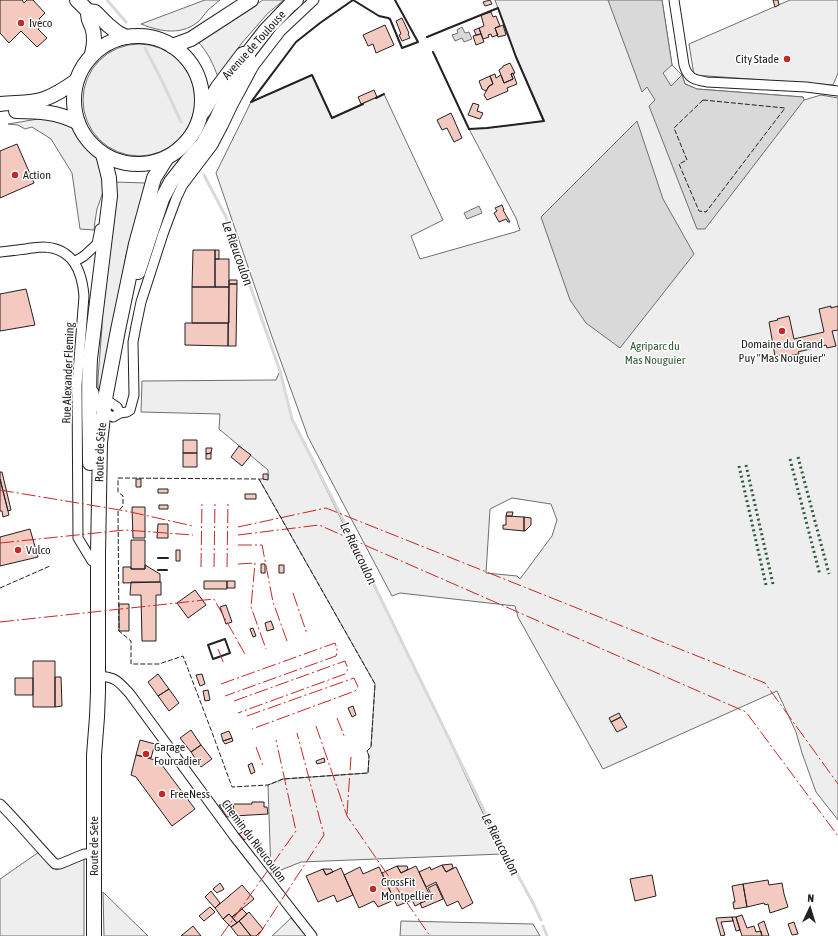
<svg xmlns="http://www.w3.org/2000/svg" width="838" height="936" viewBox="0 0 838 936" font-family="'Asap Condensed',sans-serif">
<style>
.green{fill:#eee;stroke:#6f6f6f;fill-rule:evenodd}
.water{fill:#d9d9d9;stroke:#6f6f6f}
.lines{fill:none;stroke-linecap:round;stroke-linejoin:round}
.stream{stroke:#d9d9d9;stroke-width:3}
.building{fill:#f3c9c0;stroke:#222}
.minor-casing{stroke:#222;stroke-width:11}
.primary-casing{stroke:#222;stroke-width:16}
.minor{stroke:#fff;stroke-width:9}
.primary{stroke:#fff;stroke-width:14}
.hedge{stroke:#2f5e38;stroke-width:3;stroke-dasharray:2 3;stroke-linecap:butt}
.fence{stroke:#222;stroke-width:1;stroke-dasharray:5 2;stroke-linecap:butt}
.wall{stroke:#222;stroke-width:2}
.power{stroke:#c62828;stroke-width:1;stroke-dasharray:14 3 2 3;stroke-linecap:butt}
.poi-dot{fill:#c62828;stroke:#fff;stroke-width:1.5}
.labels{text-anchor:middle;stroke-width:3;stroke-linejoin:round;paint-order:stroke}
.poi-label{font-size:12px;fill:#222;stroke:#fff;text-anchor:start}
.street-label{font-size:12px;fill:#222;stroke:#fff}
.park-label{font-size:12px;fill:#2f5e38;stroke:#fff}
.water-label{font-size:13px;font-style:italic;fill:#222;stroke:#fff}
</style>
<rect width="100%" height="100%" fill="#fff"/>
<path class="green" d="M 205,0 L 220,0 C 216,3 212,7 208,10 C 205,13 203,17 200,20 C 183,36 161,32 141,24 Z
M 263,0 L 284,0 L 268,13 L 241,44 L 218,77 C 213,64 208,52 198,42 Z
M 495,0 L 662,0 L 672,65 L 682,75 L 685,84 L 697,89 L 803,97 L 804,100 L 821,95 L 838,98 L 838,820 L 816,792 L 802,753 L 796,732 L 777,691 L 603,769 L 538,653 L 518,617 L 515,606 L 400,593 L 392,596 L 308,437 L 271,334 L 216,173 L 251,102 L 312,75 L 332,118 L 384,94 L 443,220 L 411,236 L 420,259 L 515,232 L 520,230 L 516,218 L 469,129 L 487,128 L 543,121 L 516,57 ZM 512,498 L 551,504 L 557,520 L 552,536 L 520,579 L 517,576 L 486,573 L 490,509 Z
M 790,0 L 838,0 L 838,73 L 833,85 L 694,75 L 689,44 Z
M83 100a56 56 0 1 1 112 0a56 56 0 1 1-112 0Z
M 38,119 L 48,119 L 64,121 L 71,126 L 86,149 L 98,159 L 105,186 L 97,209 L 95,221 L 94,230 L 80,229 L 72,173 L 51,139 L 32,127 L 25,129 L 18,125 L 8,124 Z
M 114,182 L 146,183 L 126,255 L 102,396 L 98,392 L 98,378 L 102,327 L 102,296 Z
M 280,371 L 292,419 L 445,731 L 502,854 L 301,862 L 271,874 L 268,785 L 283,779 L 368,773 L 369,756 L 367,751 L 371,747 L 375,684 L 259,479 L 268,479 L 268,470 L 219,429 L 220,414 L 141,412 L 142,381 L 276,380 Z
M 39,852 L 56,870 L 84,857 L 84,936 L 0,936 L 0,879 Z
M 103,892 L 148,936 L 104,936 Z
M 291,918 L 306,936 L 272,936 Z
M 401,921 L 533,924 L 540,936 L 400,936 Z"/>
<path class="water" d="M 608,0 L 662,0 L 672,65 L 663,73 L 671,86 L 682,75 L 685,84 L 697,89 L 803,97 L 804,100 L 705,229 L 697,229 L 649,106 L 655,100 L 647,87 L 642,92 Z
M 462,27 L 465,33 L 469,32 L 472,39 L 464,42 L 462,38 L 455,41 L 452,35 L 458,33 L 457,30 Z
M 637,121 L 663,199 L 694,254 L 620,348 L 586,323 L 570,300 L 541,217 Z
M 479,206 L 482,213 L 467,219 L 464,213 Z"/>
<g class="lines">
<path class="stream" d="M 107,0 L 126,22
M 145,48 L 163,83 L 181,122
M 204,175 L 226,217 L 280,371 L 292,419 L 364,561 L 378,593 L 496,835 L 534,905 L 541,920
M 543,926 L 547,936"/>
</g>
<path class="building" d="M 0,0 L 22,0 L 24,3 L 27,0 L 33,0 L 45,13 L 39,19 L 43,24 L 38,29 L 47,38 L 37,47 L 21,31 L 9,43 L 0,33 Z
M 490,0 L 492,4 L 485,6 L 483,2 Z
M 773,0 L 778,0 L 779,5 L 775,7 Z
M 491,12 L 493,17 L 496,16 L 500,26 L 495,28 L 498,35 L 492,37 L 491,34 L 488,35 L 489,37 L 483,39 L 479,28 L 484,26 L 481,15 Z
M 402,18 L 409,33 L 408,34 L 410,38 L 402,41 L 399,35 L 401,34 L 396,21 Z
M 385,25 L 394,45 L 376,53 L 373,44 L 368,46 L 363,35 Z
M 503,25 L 506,35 L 498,37 L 495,28 Z
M 479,28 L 481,34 L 476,35 L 474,30 Z
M 481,34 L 484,42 L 476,45 L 473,36 Z
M 510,63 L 515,73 L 511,74 L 513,79 L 504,83 L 499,70 L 503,67 L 503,66 Z
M 513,73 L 517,84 L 507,88 L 508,91 L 487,100 L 484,95 L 489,86 L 493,84 L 490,76 L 495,74 L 496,78 L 501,75 L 504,83 L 513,79 L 511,74 Z
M 490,76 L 493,84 L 489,86 L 486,91 L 482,89 L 479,81 Z
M 374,90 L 377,97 L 361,104 L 358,97 Z
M 473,103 L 479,105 L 477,111 L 483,113 L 480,119 L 468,115 Z
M 451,113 L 462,138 L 454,142 L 447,128 L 442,130 L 437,120 Z
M 17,144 L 34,183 L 0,198 L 0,151 Z
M 502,205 L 504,210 L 503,210 L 510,222 L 508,222 L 506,219 L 499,222 L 494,213 L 497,211 L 495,208 Z
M 193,250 L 215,250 L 215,287 L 192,287 Z
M 215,250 L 219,250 L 219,259 L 215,259 Z
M 215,259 L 229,259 L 229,287 L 215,287 Z
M 229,280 L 237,280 L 237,284 L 229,284 Z
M 229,284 L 237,284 L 236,346 L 228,346 Z
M 192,287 L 229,287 L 229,323 L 192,323 Z
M 26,289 L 35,325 L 0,331 L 0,294 Z
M 831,306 L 831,308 L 838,306 L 838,330 L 832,331 L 836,346 L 827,348 L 826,345 L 798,352 L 799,354 L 788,356 L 787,354 L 775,356 L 769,322 L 778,320 L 777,319 L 789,316 L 794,339 L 824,332 L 819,309 Z
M 185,323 L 228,323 L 228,346 L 185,345 Z
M 183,440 L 197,440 L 197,453 L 183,453 Z
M 239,446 L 251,455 L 242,466 L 231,457 Z
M 206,448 L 212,448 L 211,453 L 206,454 Z
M 183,453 L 197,453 L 197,467 L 183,467 Z
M 211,453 L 211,459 L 206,459 L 206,454 Z
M 0,472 L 2,472 L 11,510 L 8,511 L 0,479 Z
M 263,474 L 268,474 L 268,480 L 263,479 Z
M 0,479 L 9,515 L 3,517 L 2,511 L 0,511 Z
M 136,479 L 141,479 L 141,487 L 136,487 Z
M 158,489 L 168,489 L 168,493 L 158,493 Z
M 245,494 L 256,494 L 256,499 L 245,499 Z
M 159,505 L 168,505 L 168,509 L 159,509 Z
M 132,507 L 145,507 L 145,538 L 133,538 Z
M 507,512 L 513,512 L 512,516 L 506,516 Z
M 506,516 L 524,517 L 524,531 L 503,529 L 503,525 L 506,525 Z
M 524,517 L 531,518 L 531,525 L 525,531 L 524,531 Z
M 158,524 L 168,524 L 168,538 L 157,538 Z
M 30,529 L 38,557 L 0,566 L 0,537 Z
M 131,540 L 145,540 L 145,569 L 131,569 Z
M 176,550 L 180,550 L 180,561 L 176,561 Z
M 261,564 L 265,564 L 265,573 L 261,573 Z
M 145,565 L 160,574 L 160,582 L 123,583 L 123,567 L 131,567 L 131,569 L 145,569 Z
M 279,565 L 284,565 L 284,573 L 279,573 Z
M 204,581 L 227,581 L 227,589 L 204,589 Z
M 227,581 L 235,581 L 235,588 L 227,588 Z
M 131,582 L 161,582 L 161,595 L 156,595 L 156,641 L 142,641 L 141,595 L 130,595 Z
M 195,590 L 206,605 L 188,618 L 177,603 Z
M 119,604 L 129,604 L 129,631 L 119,631 Z
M 226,605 L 232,622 L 226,624 L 220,607 Z
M 271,621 L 274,629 L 267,631 L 265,623 Z
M 253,628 L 256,636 L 253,637 L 250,629 Z
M 33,661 L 55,661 L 55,707 L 33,707 Z
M 158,674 L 169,689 L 158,696 L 148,682 Z
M 202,674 L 205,684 L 200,686 L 196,675 Z
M 55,677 L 61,677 L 62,706 L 55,707 Z
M 15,678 L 33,678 L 33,695 L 15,695 Z
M 169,689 L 179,703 L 169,711 L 158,696 Z
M 208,690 L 210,700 L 205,701 L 203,691 Z
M 353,706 L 356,715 L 352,717 L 348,708 Z
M 619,713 L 621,717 L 611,722 L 609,718 Z
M 621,717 L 627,727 L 617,732 L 611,722 Z
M 191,730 L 201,745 L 191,752 L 180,738 Z
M 229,731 L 232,738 L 223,741 L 221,734 Z
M 232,738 L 233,741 L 225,744 L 223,741 Z
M 140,740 L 155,744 L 151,758 L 136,755 Z
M 201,745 L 212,759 L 201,767 L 191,752 Z
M 136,755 L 159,761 L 195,809 L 172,826 L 136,777 L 131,775 Z
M 324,758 L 325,762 L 317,764 L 316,761 Z
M 252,763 L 255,772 L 251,774 L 248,765 Z
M 252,802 L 264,802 L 264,807 L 267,807 L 268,814 L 234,816 L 233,804 L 252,804 Z
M 233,804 L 234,816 L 227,817 L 219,805 Z
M 244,831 L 248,837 L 244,840 L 239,834 Z
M 452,864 L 453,868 L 446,872 L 442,865 Z
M 442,865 L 446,872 L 456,867 L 473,903 L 462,909 L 458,901 L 447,906 L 436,882 L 426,887 L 419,872 L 430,867 L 431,870 Z
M 397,866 L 401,873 L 416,866 L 431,898 L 415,906 L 412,900 L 397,906 L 382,873 Z
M 397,866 L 407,866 L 408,869 L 401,873 Z
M 360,867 L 363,874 L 379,867 L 394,900 L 378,907 L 374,901 L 359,908 L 344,875 Z
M 341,868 L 353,895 L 337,902 L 334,895 L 318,902 L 306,876 L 323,869 L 326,875 Z
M 323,869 L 331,869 L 333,872 L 326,875 Z
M 652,875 L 656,896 L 635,901 L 630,879 Z
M 768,880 L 769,885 L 782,883 L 784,894 L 788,907 L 770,913 L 768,904 L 765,905 L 764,903 L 747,907 L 743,884 Z
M 220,883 L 224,889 L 221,891 L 220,891 L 217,893 L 213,889 Z
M 436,884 L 443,899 L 422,908 L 420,903 L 433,898 L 428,888 Z
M 743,884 L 747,907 L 734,909 L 733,902 L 735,902 L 732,886 Z
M 242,885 L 254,899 L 232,917 L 229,914 L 223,919 L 215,908 Z
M 211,891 L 220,903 L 215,908 L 205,897 Z
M 210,907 L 215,912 L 204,921 L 199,916 Z
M 242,909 L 247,914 L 237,923 L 232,917 Z
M 249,912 L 263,929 L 256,936 L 251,936 L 239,921 Z
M 229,914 L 237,923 L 231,927 L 223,919 Z
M 742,915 L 747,928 L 754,926 L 756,932 L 761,931 L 762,936 L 742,936 L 736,917 Z
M 732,917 L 733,921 L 721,922 L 725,935 L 721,936 L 716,918 Z
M 732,917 L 736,917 L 740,930 L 736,931 Z
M 239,921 L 251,936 L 238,936 L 231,927 Z
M 764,921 L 769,936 L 762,936 L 758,924 Z
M 794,922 L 798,934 L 792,935 L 788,924 Z
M 193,926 L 201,936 L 181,936 Z"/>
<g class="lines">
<defs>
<path id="minor" d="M 674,0 L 684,65 C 688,79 695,80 707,82 L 806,87 L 838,91
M 0,252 C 10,251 21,250 31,248 C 35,248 39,247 43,247 C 73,248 82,271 84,296 L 77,385 L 78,538 L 92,561
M 74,262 L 84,256 L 97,244 L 100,229
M 94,392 C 95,406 100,411 113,417 L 120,413 L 127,412 L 130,410 L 134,395 L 133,342 L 136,326 L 141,302 L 163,234 L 176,199 L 182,186 L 213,145 L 223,126 L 233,105 L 254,66 L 281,31 L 314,0
M 105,399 L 117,407 L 120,413
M 98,676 C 116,677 118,681 130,694 L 234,836 L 312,936
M 0,804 C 19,823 36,844 55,864 L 60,864 L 84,854 L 94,854"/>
<g id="primary">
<path d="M 77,0 L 88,11 L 95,12 L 108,25 L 118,33 L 126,37"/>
<path d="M 88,11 C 88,21 89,19 92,27 C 95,35 94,46 92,54"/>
<circle cx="138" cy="100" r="64"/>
<path d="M 172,46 L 191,39 L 251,0"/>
<path d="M 0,104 C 14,102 30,104 44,99 C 56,95 66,88 76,81"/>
<path d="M 16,111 C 39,111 57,112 77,122"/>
<path d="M 203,112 L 218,87 L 243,54 L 248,53 L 266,30 L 289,6 L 296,0"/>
<path d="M 138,272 L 149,238 L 162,199 L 171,182 L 186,163 L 203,144 L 217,118 L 228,94 L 248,59 L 248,53"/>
<path d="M 90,463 C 90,428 88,394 90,359 L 110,196 L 109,178 L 103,154"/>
<path id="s1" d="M 94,936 L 94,755 L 97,717 L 98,692 L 98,555 L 100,443 L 105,399 L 118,330 L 136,244 L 154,178 L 166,159"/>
</g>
</defs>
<use href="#minor" class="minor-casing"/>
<use href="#primary" class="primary-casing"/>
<use href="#minor" class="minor"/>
<use href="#primary" class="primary"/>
<path class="hedge" d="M 798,457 L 829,574
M 790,459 L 820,575
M 746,465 L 773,584
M 739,466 L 766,585"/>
<path class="fence" d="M 703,100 L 785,108 L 706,212 L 699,211 L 679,164 L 687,160 L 674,128 Z
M 118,478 L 259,479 L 375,684 L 371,747 L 367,751 L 369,756 L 368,773 L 283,779 L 268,785 L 232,787 L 213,735 L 183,656 L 159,664 L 131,664 L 131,641 L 119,631 L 118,511 L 123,506 L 123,496 L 118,492 Z
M 0,588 L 50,566"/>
<path class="wall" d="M 353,0 L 320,23 L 296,42 L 251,102 L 312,75 L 332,118 L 363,104
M 353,0 L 379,16 L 388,18 L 390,19 L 402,48 L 418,42 L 395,0
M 427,37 L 498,8 L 516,57 L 544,121 L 487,128 L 469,129 L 433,52
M 376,98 L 384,94
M 158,558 L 168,558
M 158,570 L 167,570
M 225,639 L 230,653 L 213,659 L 208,645 Z"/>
<path class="power" d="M 0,490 L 126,511 L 193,526
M 238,527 L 326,508 L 765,683 L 838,784
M 238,535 L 319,525 L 746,712 L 838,836
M 0,543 L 125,530 L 193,535
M 238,545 L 262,545 L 273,602 L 287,641
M 238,564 L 255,563 L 251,607 L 266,649
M 201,567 L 202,501
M 214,567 L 215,503
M 227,567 L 228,501
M 293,593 L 307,634
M 0,622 L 214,599 L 246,656
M 218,649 L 224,664
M 221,684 L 335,643 C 337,648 338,651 336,656 L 225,696
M 234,701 L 345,661 L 348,669 L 345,674 L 238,713
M 247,716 L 354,678 L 358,687 L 355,691 L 252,729
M 337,718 L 345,738
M 316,726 L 347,816 L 430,936
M 256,747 L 263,766
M 347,814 L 351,757
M 221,936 L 296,831 L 276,740
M 258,936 L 324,835 L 297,733"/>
</g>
<g class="poi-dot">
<circle cx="21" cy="23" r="4"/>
<circle cx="787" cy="59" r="4"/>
<circle cx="15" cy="175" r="4"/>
<circle cx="782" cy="331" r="4"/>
<circle cx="18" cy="550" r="4"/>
<circle cx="146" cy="754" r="4"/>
<circle cx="162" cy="794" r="4"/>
<circle cx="373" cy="889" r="4"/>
</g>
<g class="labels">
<g class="poi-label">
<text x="29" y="27">Iveco</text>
<text x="779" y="63" text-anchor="end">City Stade</text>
<text x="23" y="179">Action</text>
<text x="782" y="348" text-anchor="middle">Domaine du Grand<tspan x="782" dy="14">Puy "Mas Nouguier"</tspan></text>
<text x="26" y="554">Vulco</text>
<text x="154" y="751">Garage<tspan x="154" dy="14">Fourcadier</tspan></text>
<text x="170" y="798">FreeNess</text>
<text x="381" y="886">CrossFit<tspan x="381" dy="14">Montpellier</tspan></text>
</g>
<g class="street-label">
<text transform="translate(254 45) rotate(-48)" y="4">Avenue de Toulouse</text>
<text transform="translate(68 373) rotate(-88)" y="4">Rue Alexander Fleming</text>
<text dy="4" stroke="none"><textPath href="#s1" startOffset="484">Route de Sète</textPath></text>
<text transform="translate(254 841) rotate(53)" y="4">Chemin du Rieucoulon</text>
<text transform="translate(94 846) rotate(-90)" y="4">Route de Sète</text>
</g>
<g class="park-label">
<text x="655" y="350">Agriparc du<tspan x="655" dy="14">Mas Nouguier</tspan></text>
</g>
<g class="water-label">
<text transform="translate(238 253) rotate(70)" y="5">Le Rieucoulon</text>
<text transform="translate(359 553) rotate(64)" y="5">Le Rieucoulon</text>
<text transform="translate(501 844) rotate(63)" y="5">Le Rieucoulon</text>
</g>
</g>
<g transform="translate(810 908) rotate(4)" stroke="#ffffff" stroke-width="3" paint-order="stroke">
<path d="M0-3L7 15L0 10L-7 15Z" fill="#222222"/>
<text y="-6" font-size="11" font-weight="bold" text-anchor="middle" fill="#222222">N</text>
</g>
</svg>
